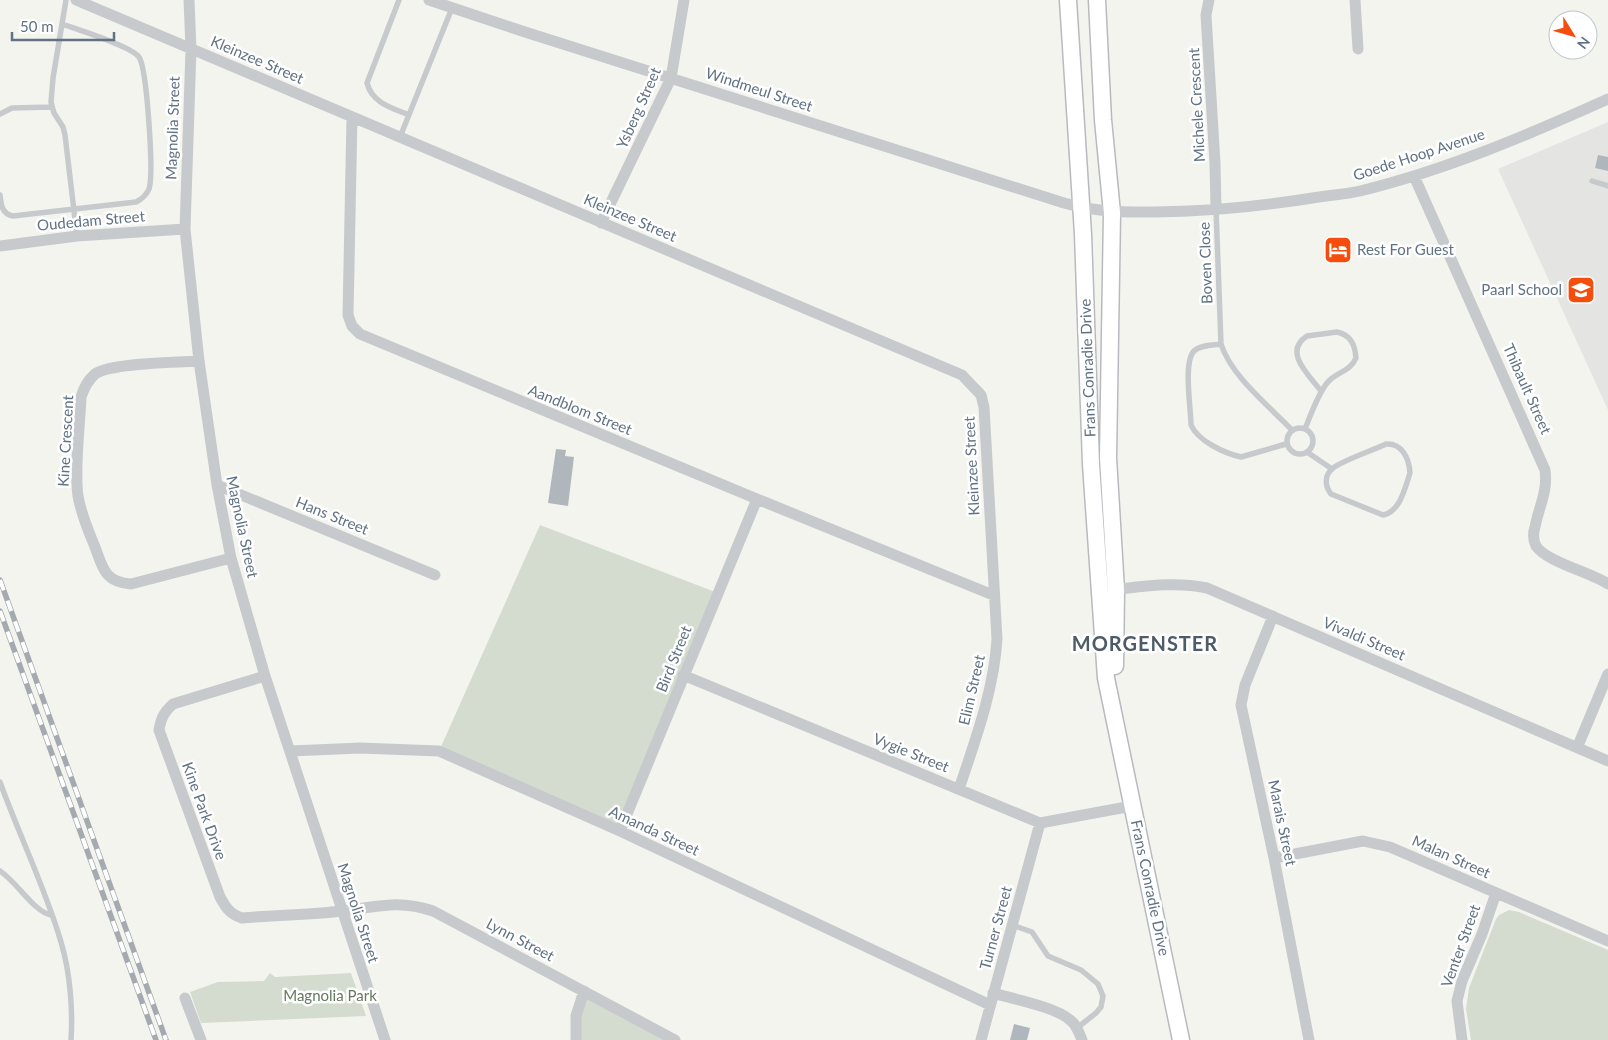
<svg xmlns="http://www.w3.org/2000/svg" width="1608" height="1040" viewBox="0 0 1608 1040" font-family="Lato,sans-serif">
<style>
.built{fill:#e4e5e3}
.green{fill:#d4dccf}
.building{fill:#b0b7bc}
.lines{fill:none;stroke-linecap:round;stroke-linejoin:round}
.secondary-casing{stroke:#b7bbc0;stroke-width:19}
.lane{stroke:#c7cacd;stroke-width:5.5}
.street{stroke:#c7cacd;stroke-width:11}
.secondary{stroke:#fff;stroke-width:16}
.rail-casing{stroke:#a4aaaf;stroke-width:5.5}
.rail{stroke:#fff;stroke-width:4;stroke-dasharray:11;stroke-linecap:butt}
.labels{text-anchor:middle;stroke-width:5;stroke-linejoin:round;paint-order:stroke}
.street-label{font-size:15px;fill:#607283;stroke:#fff}
.poi-label{font-size:15px;fill:#607283;stroke:#fff;text-anchor:start}
.park-label{font-size:15px;fill:#637a5f;stroke:#fff}
.district-label{font-size:20px;font-weight:bold;letter-spacing:1px;fill:#4e5b68;stroke:#fff}
</style>
<rect width="100%" height="100%" fill="#f4f4ef"/>
<path class="built" d="M 1608,122 L 1608,410 L 1498,169 Z"/>
<path class="green" d="M 540,525 L 718,593 L 620,831 L 439,751 Z
M 1509,910 L 1519,912 L 1608,950 L 1608,1040 L 1471,1040 L 1466,1009 L 1469,988 L 1496,919 L 1499,915 Z
M 270,973 L 275,977 L 351,973 L 366,1016 L 201,1023 L 190,992 L 218,982 L 264,981 Z
M 587,993 L 675,1040 L 578,1040 L 577,1019 Z"/>
<path class="building" d="M 1598,155 L 1608,157 L 1608,171 L 1595,168 Z
M 556,449 L 566,450 L 565,456 L 574,457 L 568,506 L 548,503 Z
M 1014,1024 L 1030,1028 L 1027,1040 L 1010,1040 Z"/>
<g class="lines">
<defs>
<path id="secondary" d="M 1068,0 L 1083,234 L 1091,464 L 1106,678 L 1181,1040
M 1097,0 L 1103,120 L 1112,213 L 1108,458 L 1116,590 L 1115,666"/>
</defs>
<use href="#secondary" class="secondary-casing"/>
<path class="lane" d="M 66,0 L 53,78 L 51,102 L 54,113 L 63,127 L 65,135 L 77,236
M 399,0 L 367,83 C 372,103 392,108 409,115
M 0,114 L 12,108 L 52,107
M 400,137 L 452,8
M 1592,181 L 1608,186
M 0,195 C 1,205 2,214 13,216 L 136,202 C 142,199 146,196 149,189 C 154,174 147,69 139,57 C 131,46 76,29 62,24
M 1216,209 L 1221,344 C 1231,376 1269,406 1292,430
M 1221,344 C 1213,345 1200,345 1194,351 C 1183,362 1191,409 1191,425 C 1198,441 1224,453 1241,457 L 1286,444
M1287 441a13 13 0 1 1 26 0a13 13 0 1 1-26 0Z
M 1305,429 C 1311,414 1317,396 1327,383 C 1336,372 1350,372 1356,358 C 1355,345 1351,335 1337,332 L 1307,336 C 1282,352 1310,376 1321,391
M 1386,444 C 1402,443 1409,458 1410,473 C 1405,488 1400,512 1383,515 L 1331,494 C 1325,486 1324,476 1332,469 C 1340,461 1374,450 1386,444 Z
M 1307,452 L 1332,469
M 0,782 C 19,835 45,887 61,942 C 70,972 73,1009 71,1040
M 0,871 C 17,882 34,912 51,915
M 1012,925 L 1032,932 L 1048,956 L 1081,970 L 1098,984 L 1103,996 L 1101,1007 L 1096,1013 L 1077,1028"/>
<path class="street" d="M 76,0 L 962,375 L 981,395 L 984,407 L 997,639 C 994,690 975,741 959,789
M 189,0 L 191,49 L 185,229 L 199,361 L 217,485 L 231,558 L 265,676 L 385,1040
M 429,0 L 525,32 L 1064,203 C 1105,215 1146,212 1188,211 C 1232,209 1276,204 1319,197 C 1333,195 1347,194 1360,191 C 1446,170 1528,135 1608,99
M 1209,0 L 1206,15 L 1215,163 L 1216,209
M 1355,0 L 1358,49
M 352,117 L 348,315 L 352,326 L 360,334 L 757,499 L 993,595
M 1414,176 L 1545,470 C 1548,492 1539,506 1535,527 C 1533,533 1533,540 1536,546 C 1545,561 1592,573 1608,584
M 601,223 L 671,78 L 684,0
M 0,246 L 77,236 L 185,229
M 199,361 C 179,362 110,363 95,374 C 87,381 84,388 81,397 C 80,426 74,468 78,496 C 81,514 88,530 95,547 C 103,569 105,582 131,584 L 231,558
M 217,485 L 435,575
M 1109,590 C 1141,587 1174,581 1207,588 L 1608,761
M 1273,616 L 1245,685 L 1241,705 L 1274,858 L 1309,1040
M 683,675 L 1040,823 L 1132,806
M 265,676 L 173,704 C 164,712 161,718 159,730 L 220,897 C 226,908 230,914 242,918 C 275,915 309,915 342,911 C 376,907 399,899 433,911 L 675,1040
M 1577,748 L 1608,674
M 290,751 L 360,748 L 439,751 L 620,831 L 990,1005
M 620,831 L 757,499
M 1274,858 L 1363,841 L 1390,847 L 1608,941
M 993,993 C 1013,999 1056,1007 1070,1020 C 1077,1025 1079,1033 1082,1040
M 185,998 L 201,1040
M 576,1040 L 576,1016 L 584,991
M 981,1040 L 1040,823
M 1462,1040 L 1457,1001 L 1462,981 L 1482,934 L 1496,893"/>
<use href="#secondary" class="secondary"/>
<defs>
<path id="rail" d="M 0,580 L 166,1040
M 0,611 L 156,1040"/>
</defs>
<use href="#rail" class="rail-casing"/>
<use href="#rail" class="rail"/>
</g>
<defs>
<symbol id="hotel-square" viewBox="-11 -11 22 22"><rect x="-9" y="-9" width="18" height="18" rx="4" fill="#f54d0e" stroke="#fff"/><path d="M-6-4.5h1.5V1H6V5H4.5V3h-9V5H-6ZM-4 0a1.8 1.8 0 1 1 3.6 0ZM.5 0V-2.5h3Q6-2.5 6 0Z" fill="#fff"/></symbol>
<symbol id="school-square" viewBox="-11 -11 22 22"><rect x="-9" y="-9" width="18" height="18" rx="4" fill="#f54d0e" stroke="#fff"/><path d="M0-5L7-2L0 1L-7-2ZM-4 1L0 2.5L4 1V4Q0 6-4 4Z" fill="#fff"/></symbol>
</defs>
<g fill-rule="evenodd">
<use href="#hotel-square" x="1322" y="234" width="32" height="32"/>
<use href="#school-square" x="1565" y="274" width="32" height="32"/>
</g>
<g class="labels">
<g class="street-label">
<text transform="translate(257 60) rotate(23)" y="5">Kleinzee Street</text>
<text transform="translate(759 90) rotate(18)" y="5">Windmeul Street</text>
<text transform="translate(1197 105) rotate(-93)" y="5">Michele Crescent</text>
<text transform="translate(639 108) rotate(-66)" y="5">Ysberg Street</text>
<text transform="translate(173 128) rotate(-88)" y="5">Magnolia Street</text>
<text transform="translate(1419 155) rotate(-18)" y="5">Goede Hoop Avenue</text>
<text transform="translate(630 218) rotate(23)" y="5">Kleinzee Street</text>
<text transform="translate(91 221) rotate(-5)" y="5">Oudedam Street</text>
<text transform="translate(1206 263) rotate(-92)" y="5">Boven Close</text>
<text transform="translate(1088 368) rotate(-92)" y="5">Frans Conradie Drive</text>
<text transform="translate(1527 389) rotate(66)" y="5">Thibault Street</text>
<text transform="translate(580 410) rotate(22)" y="5">Aandblom Street</text>
<text transform="translate(66 441) rotate(-87)" y="5">Kine Crescent</text>
<text transform="translate(972 466) rotate(-93)" y="5">Kleinzee Street</text>
<text transform="translate(332 516) rotate(22)" y="5">Hans Street</text>
<text transform="translate(242 527) rotate(78)" y="5">Magnolia Street</text>
<text transform="translate(1364 639) rotate(23)" y="5">Vivaldi Street</text>
<text transform="translate(674 659) rotate(-68)" y="5">Bird Street</text>
<text transform="translate(972 690) rotate(-77)" y="5">Elim Street</text>
<text transform="translate(911 753) rotate(22)" y="5">Vygie Street</text>
<text transform="translate(204 811) rotate(70)" y="5">Kine Park Drive</text>
<text transform="translate(1282 823) rotate(78)" y="5">Marais Street</text>
<text transform="translate(654 831) rotate(25)" y="5">Amanda Street</text>
<text transform="translate(1451 857) rotate(24)" y="5">Malan Street</text>
<text transform="translate(1150 888) rotate(78)" y="5">Frans Conradie Drive</text>
<text transform="translate(358 913) rotate(72)" y="5">Magnolia Street</text>
<text transform="translate(996 928) rotate(-75)" y="5">Turner Street</text>
<text transform="translate(520 940) rotate(28)" y="5">Lynn Street</text>
<text transform="translate(1461 946) rotate(-70)" y="5">Venter Street</text>
</g>
<g class="poi-label">
<text x="1357" y="255">Rest For Guest</text>
<text x="1562" y="295" text-anchor="end">Paarl School</text>
</g>
<g class="park-label">
<text x="330" y="1001">Magnolia Park</text>
</g>
<g class="district-label">
<text x="1145" y="651">MORGENSTER</text>
</g>
</g>
<g transform="translate(1573 35) rotate(127)"><circle r="24" fill="#ffffff" stroke="#bfc7cd"/>
<path d="M0-4L9 19L0 12L-9 19Z" fill="#f54d0e"/>
<text y="-8" font-size="14" font-weight="bold" text-anchor="middle" fill="#607283">N</text>
</g>
<path d="M12 32v8h102v-8" fill="none" stroke="#607283" stroke-width="2.5"/>
<text x="20" y="32" font-size="15" fill="#607283" stroke="#ffffff" stroke-width="4" paint-order="stroke">50 m</text>
</svg>
